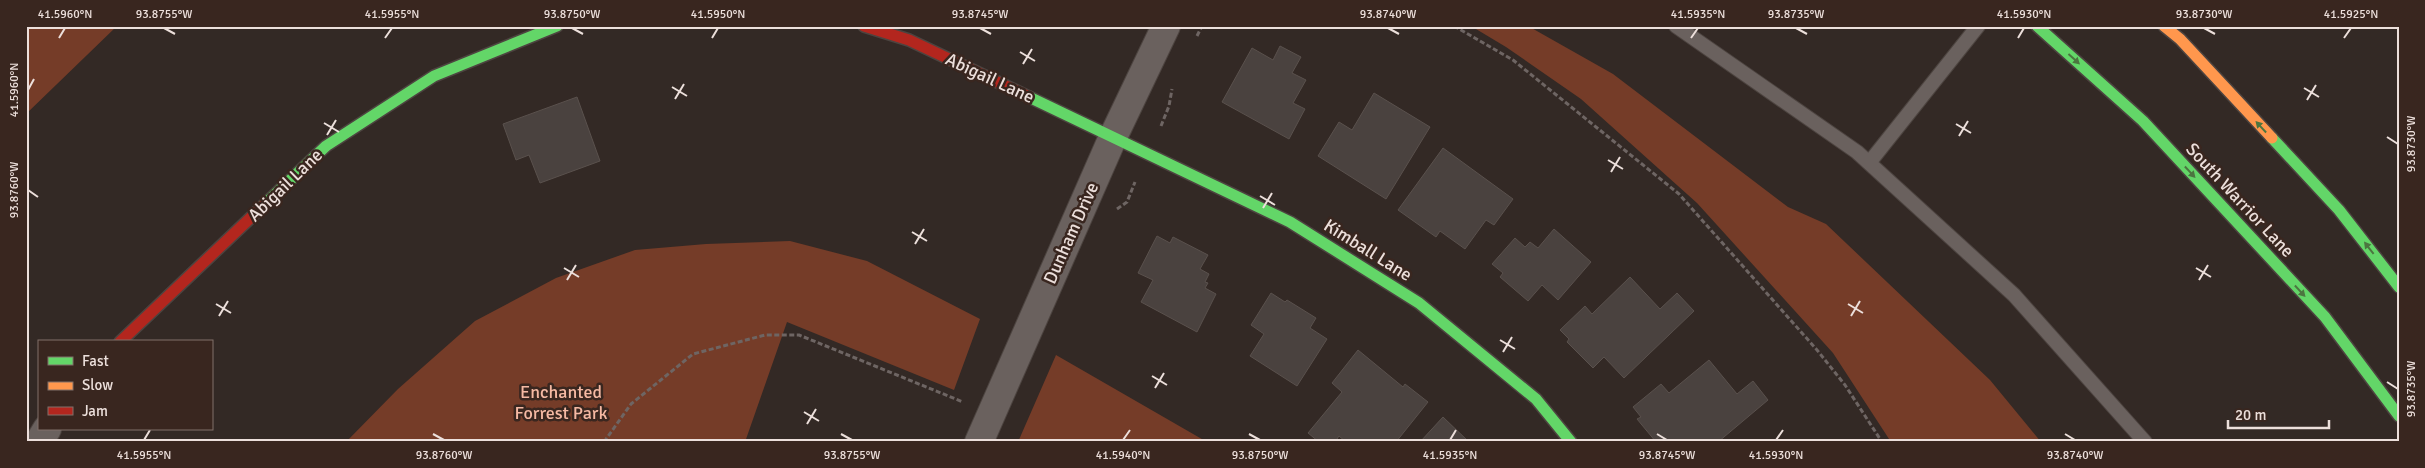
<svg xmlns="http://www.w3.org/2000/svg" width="2425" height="468" viewBox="0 0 2425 468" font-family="Signika,sans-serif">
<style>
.green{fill:#753c28}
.building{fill:#4a423f;stroke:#5a514d}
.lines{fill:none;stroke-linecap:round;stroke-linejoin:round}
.lane-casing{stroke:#4d4440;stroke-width:16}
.street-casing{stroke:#4d4440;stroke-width:30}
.fast-casing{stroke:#4d4440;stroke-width:14}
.slow-casing{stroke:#4d4440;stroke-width:14}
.jam-casing{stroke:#4d4440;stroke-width:14}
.path{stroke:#6e6563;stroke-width:3;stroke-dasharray:5 2.5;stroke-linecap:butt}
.lane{stroke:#6a615e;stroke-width:14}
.street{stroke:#6a615e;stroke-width:28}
.fast{stroke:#63d668;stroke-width:11}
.slow{stroke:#ff974d;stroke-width:11}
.jam{stroke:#b3261e;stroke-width:11}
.oneway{fill:#4c7540}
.ticks{fill:none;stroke:#ecdfdb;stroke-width:2}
.labels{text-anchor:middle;stroke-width:5;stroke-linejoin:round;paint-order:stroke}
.street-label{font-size:18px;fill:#ecdfdb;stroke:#39261f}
.park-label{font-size:18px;fill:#f5b9a3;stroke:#39261f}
.neatline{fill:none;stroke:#ecdfdb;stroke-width:2}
.ticks-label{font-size:12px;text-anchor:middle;fill:#ecdfdb}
</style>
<rect width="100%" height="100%" fill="#332925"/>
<path class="green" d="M 26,26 L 117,26 L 26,114 Z
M 1471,26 L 1528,26 L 1613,74 L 1788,207 L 1826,224 L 1990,380 L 2041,442 L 1891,442 L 1833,353 L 1697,203 L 1581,99 L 1506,47 Z
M 790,241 L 867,261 L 980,319 L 954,390 L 787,322 L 745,442 L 346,442 L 398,389 L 475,321 L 556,278 L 635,250 L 706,244 Z
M 1056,355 L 1207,442 L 1018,442 Z"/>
<path class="building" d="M 1280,46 L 1301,57 L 1292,73 L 1306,80 L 1293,103 L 1305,109 L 1289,139 L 1222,102 L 1252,48 L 1273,60 Z
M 1374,93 L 1430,127 L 1386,199 L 1318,156 L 1339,122 L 1352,130 Z
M 577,97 L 600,161 L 540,183 L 529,155 L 516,160 L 503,124 Z
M 1443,148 L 1513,199 L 1494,225 L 1486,220 L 1465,249 L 1440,231 L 1436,237 L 1398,210 Z
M 1554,229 L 1591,262 L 1558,300 L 1542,285 L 1528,301 L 1500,277 L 1503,273 L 1492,264 L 1515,238 L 1525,247 L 1530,242 L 1538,248 Z
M 1157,236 L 1170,243 L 1173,237 L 1208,255 L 1200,269 L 1209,274 L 1205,282 L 1208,283 L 1205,288 L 1216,294 L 1197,332 L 1141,302 L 1153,280 L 1138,273 Z
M 1630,277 L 1660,309 L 1677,293 L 1694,311 L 1624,378 L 1604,357 L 1593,368 L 1567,342 L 1569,339 L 1560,330 L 1585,306 L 1592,314 Z
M 1271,293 L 1285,302 L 1287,300 L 1316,318 L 1310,328 L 1327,339 L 1297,386 L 1250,356 L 1264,334 L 1251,325 Z
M 1358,350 L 1403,387 L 1405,384 L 1428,402 L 1396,442 L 1346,442 L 1339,436 L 1335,442 L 1319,442 L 1308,433 L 1342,392 L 1332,383 Z
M 1709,360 L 1737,394 L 1753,381 L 1768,400 L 1718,442 L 1656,442 L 1637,419 L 1641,417 L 1633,407 L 1661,384 L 1669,393 Z
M 1443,417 L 1469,442 L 1420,442 Z"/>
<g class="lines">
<defs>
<path id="lane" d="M 1676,26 L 1857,152 L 2014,295 L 2145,442
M 1869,163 L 1978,26"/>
<path id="street" d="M 39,442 L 47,429
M 979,442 L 1113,137 L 1166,26"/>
<path id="fast" d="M 2037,26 L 2143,121 L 2325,317 L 2399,416
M 1029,97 L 1290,222 L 1419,303 L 1536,399 L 1571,442
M 2272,138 L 2339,210 L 2399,287
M 264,205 L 326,146 L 434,76 L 557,26"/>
<path id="slow" d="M 2164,26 L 2180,39 L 2272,138"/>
<path id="jam" d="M 864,26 L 909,40 L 1029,97
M 120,342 L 264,205"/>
</defs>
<use href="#lane" class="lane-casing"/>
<use href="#street" class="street-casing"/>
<use href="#fast" class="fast-casing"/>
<use href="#slow" class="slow-casing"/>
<use href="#jam" class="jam-casing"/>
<path class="path" d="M 1454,26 L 1513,60 L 1679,194 L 1817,350 L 1845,385 L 1882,442
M 1197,36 L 1202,26
M 1161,126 L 1169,106 L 1172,89
M 1117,209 L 1127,202 L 1135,182
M 604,442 L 631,404 L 693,354 L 765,335 L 799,335 L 963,402"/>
<use href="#lane" class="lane"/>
<use href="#street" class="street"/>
<use href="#fast" class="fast"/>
<use href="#slow" class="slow"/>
<use href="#jam" class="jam"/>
</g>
<defs><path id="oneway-solid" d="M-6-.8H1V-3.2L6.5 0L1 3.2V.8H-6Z" transform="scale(1.25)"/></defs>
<g class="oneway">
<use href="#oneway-solid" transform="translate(2074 59) rotate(42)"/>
<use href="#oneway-solid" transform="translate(2261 127) rotate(-133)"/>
<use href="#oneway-solid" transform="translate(2190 172) rotate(47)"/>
<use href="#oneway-solid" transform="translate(2369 248) rotate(-128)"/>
<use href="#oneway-solid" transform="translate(2300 291) rotate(47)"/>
</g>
<path class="ticks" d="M 164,28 L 175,34M 572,28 L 583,34M 980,28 L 991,34M 1388,28 L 1399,34M 1796,28 L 1807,34M 2204,28 L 2215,34M 59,38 L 65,28M 385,38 L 392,28M 712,38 L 718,28M 1691,38 L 1698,28M 2018,38 L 2024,28M 2344,38 L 2351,28M 1020,52 L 1035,61M 1023,64 L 1032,49M 672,87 L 687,96M 2304,88 L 2319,97M 28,90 L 34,79M 675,99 L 684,84M 2307,100 L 2316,85M 324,123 L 339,132M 1956,124 L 1971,133M 327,135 L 336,120M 1959,136 L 1968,121M 2387,137 L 2398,144M 1608,160 L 1623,169M 1611,172 L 1620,157M 28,190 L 38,197M 1260,196 L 1275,205M 1263,208 L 1272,193M 912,232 L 927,241M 915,244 L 924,229M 564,268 L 579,277M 2196,268 L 2211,277M 567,280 L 576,265M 2199,280 L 2208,265M 216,304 L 231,313M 1848,304 L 1863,313M 219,316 L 228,301M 1851,316 L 1860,301M 1500,340 L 1515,349M 1503,352 L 1512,337M 1152,376 L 1167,385M 2387,382 L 2398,389M 1155,388 L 1164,373M 804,412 L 819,421M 807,424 L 816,409M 433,434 L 444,440M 841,434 L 852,440M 1249,434 L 1260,440M 1657,434 L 1667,440M 2065,434 L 2075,440M 144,440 L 150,430M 1123,440 L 1130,430M 1450,440 L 1456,430M 1776,440 L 1783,430"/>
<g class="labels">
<g class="street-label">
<text transform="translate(990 78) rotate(25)" y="6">Abigail Lane</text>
<text transform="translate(285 185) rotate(-44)" y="6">Abigail Lane</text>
<text transform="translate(2240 200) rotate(47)" y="6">South Warrior Lane</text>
<text transform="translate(1071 233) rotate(-66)" y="6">Dunham Drive</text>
<text transform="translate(1368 250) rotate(32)" y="6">Kimball Lane</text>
</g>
<g class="park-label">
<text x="561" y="398">Enchanted<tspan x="561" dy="21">Forrest Park</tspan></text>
</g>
</g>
<rect width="2425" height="468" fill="none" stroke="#39261f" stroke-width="55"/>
<rect x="38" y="340" width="175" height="90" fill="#39261f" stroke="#81706a"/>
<rect x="48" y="357" width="25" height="8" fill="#63d668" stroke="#81706a"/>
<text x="82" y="366" font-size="15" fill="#ecdfdb">Fast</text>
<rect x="48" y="382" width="25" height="8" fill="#ff974d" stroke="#81706a"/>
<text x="82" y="390" font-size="15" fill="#ecdfdb">Slow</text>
<rect x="48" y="407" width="25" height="8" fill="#b3261e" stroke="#81706a"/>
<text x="82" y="416" font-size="15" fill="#ecdfdb">Jam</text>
<path d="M2228 420v8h101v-8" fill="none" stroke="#ecdfdb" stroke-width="2.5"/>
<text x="2235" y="420" font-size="15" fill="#ecdfdb" stroke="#39261f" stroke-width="4" paint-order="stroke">20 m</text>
<rect x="28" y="28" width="2370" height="412" class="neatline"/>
<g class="ticks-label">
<text x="65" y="18">41.5960°N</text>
<text x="164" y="18">93.8755°W</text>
<text x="392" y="18">41.5955°N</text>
<text x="572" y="18">93.8750°W</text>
<text x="718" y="18">41.5950°N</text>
<text x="980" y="18">93.8745°W</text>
<text x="1388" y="18">93.8740°W</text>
<text x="1698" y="18">41.5935°N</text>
<text x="1796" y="18">93.8735°W</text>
<text x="2024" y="18">41.5930°N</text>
<text x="2204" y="18">93.8730°W</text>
<text x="2351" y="18">41.5925°N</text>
<text transform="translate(14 90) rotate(-90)" y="4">41.5960°N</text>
<text transform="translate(2411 144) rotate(-90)" y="4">93.8730°W</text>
<text transform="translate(14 190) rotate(-90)" y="4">93.8760°W</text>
<text transform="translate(2411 389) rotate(-90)" y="4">93.8735°W</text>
<text x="144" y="459">41.5955°N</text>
<text x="444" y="459">93.8760°W</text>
<text x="852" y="459">93.8755°W</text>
<text x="1123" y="459">41.5940°N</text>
<text x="1260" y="459">93.8750°W</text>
<text x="1450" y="459">41.5935°N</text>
<text x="1667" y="459">93.8745°W</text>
<text x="1776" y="459">41.5930°N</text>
<text x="2075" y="459">93.8740°W</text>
</g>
</svg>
